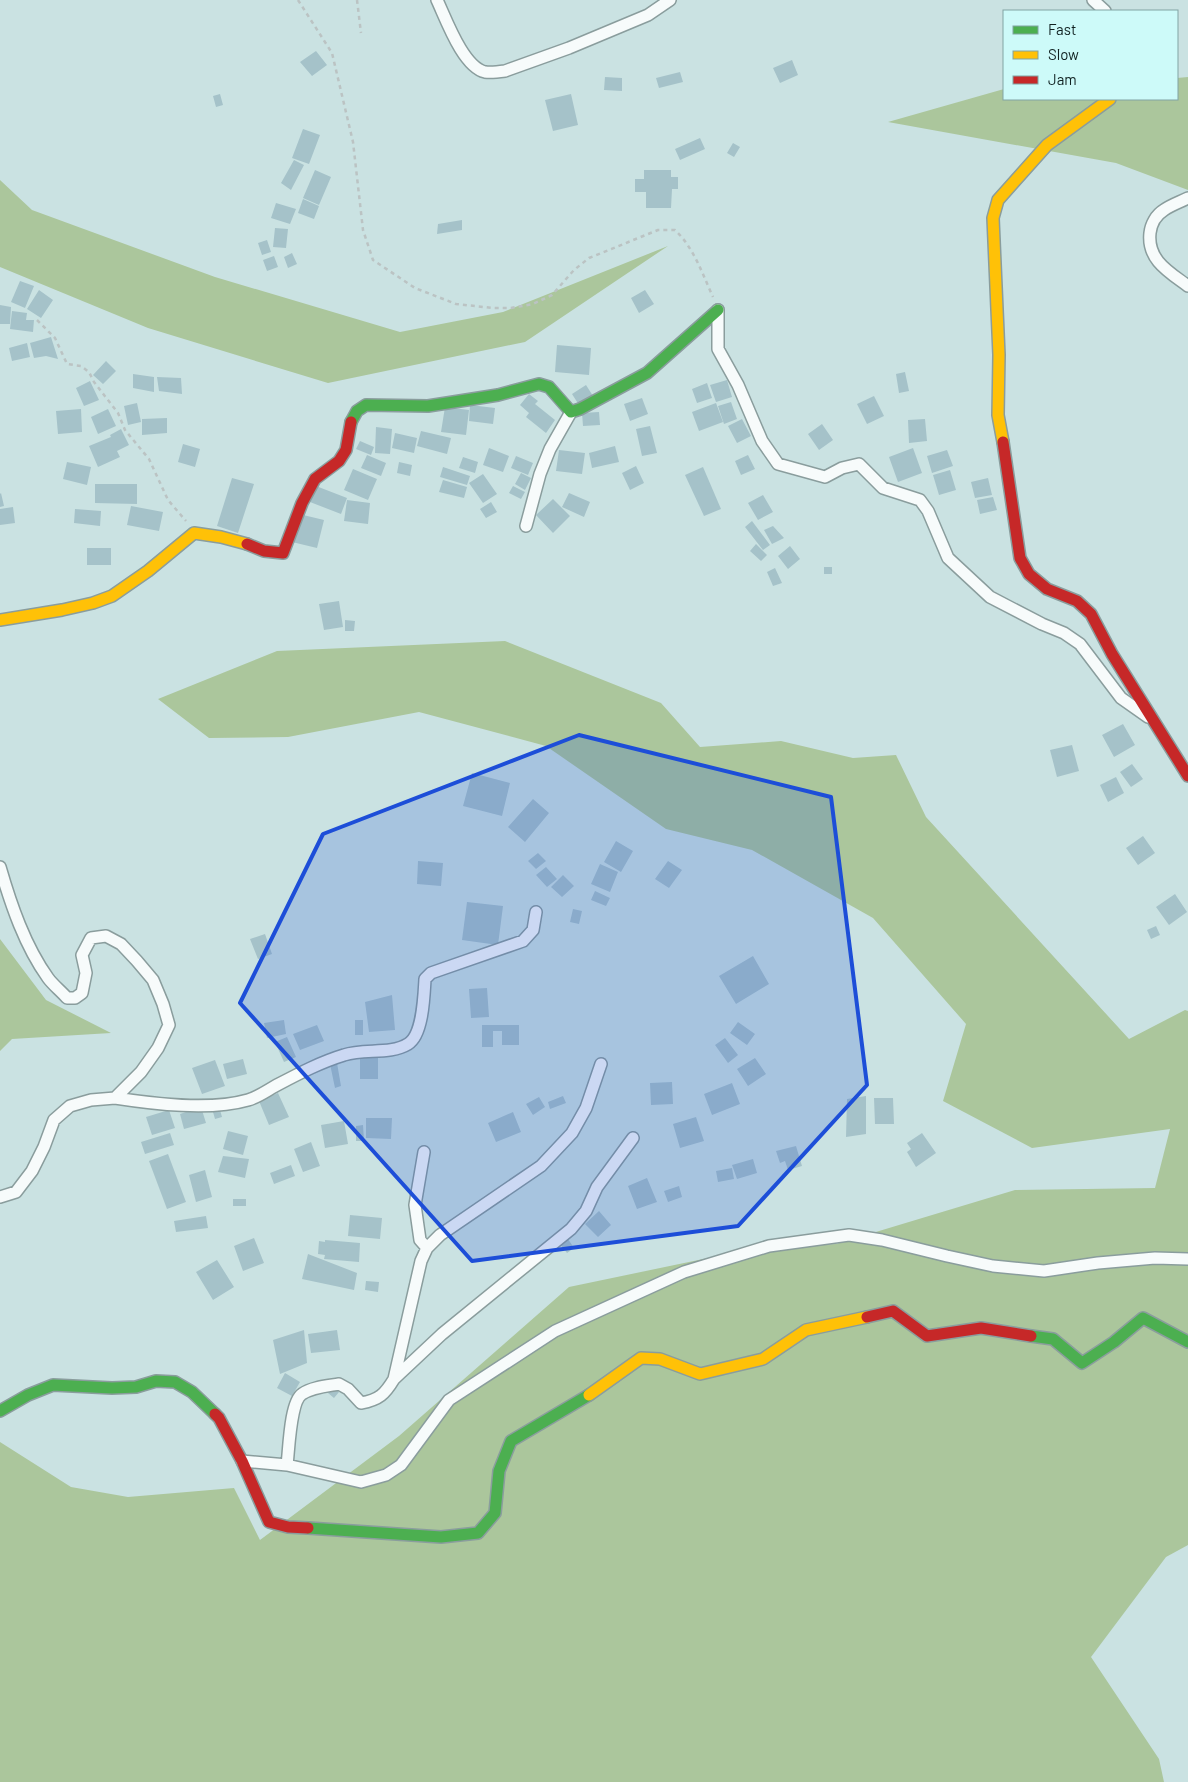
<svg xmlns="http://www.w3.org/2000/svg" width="1188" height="1782" viewBox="0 0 1188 1782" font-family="Barlow,sans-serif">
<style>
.forest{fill:#abc69c}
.building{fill:#a5c2c9}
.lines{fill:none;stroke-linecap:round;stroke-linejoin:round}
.street-casing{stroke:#8a9d9d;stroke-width:14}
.fast-casing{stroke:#8a9d9d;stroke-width:14}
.slow-casing{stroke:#8a9d9d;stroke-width:14}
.jam-casing{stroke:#8a9d9d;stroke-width:14}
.path{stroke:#bbc3c3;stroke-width:2.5;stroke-dasharray:4 4;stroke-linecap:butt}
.street{stroke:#f7fbfb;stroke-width:11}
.fast{stroke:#4caf50;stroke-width:11}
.slow{stroke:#ffc107;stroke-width:11}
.jam{stroke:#c62828;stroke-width:11}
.marked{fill:#1d4ed8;fill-opacity:0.2;stroke:#1d4ed8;stroke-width:4;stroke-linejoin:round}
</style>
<rect width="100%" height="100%" fill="#cae2e2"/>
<path class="forest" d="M 1188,77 L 1188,190 L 1116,163 L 888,122 L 1004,89 L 1004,99 L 1177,99 L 1177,78 Z
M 0,180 L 32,210 L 215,277 L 400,332 L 503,312 L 668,246 L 525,342 L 328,383 L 148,328 L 0,267 Z
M 505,641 L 661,703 L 700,747 L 781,741 L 853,758 L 896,755 L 926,817 L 1129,1039 L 1185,1010 L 1188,1011 L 1188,1545 L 1166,1557 L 1091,1657 L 1159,1759 L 1164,1782 L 0,1782 L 0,1442 L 71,1487 L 128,1497 L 234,1488 L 260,1540 L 399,1436 L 569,1287 L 756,1248 L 836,1244 L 1015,1190 L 1155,1188 L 1170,1129 L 1032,1148 L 943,1101 L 966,1024 L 873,918 L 752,850 L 666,829 L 546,746 L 419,712 L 288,737 L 209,738 L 158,699 L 277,651 Z
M 0,939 L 46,1000 L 111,1033 L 12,1039 L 0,1051 Z"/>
<path class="building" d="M 316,51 L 327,65 L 312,76 L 300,62 Z
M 792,60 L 798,75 L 780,83 L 773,68 Z
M 680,72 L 683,82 L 659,88 L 656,78 Z
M 605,77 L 622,78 L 622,91 L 604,90 Z
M 220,94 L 223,105 L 216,107 L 213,96 Z
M 571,94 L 578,125 L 553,131 L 545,100 Z
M 303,129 L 320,135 L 309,164 L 292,158 Z
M 700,138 L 705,149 L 680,160 L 675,149 Z
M 733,143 L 740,147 L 734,157 L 727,153 Z
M 294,160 L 304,165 L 291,190 L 281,183 Z
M 315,170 L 331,177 L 319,205 L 303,198 Z
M 644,170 L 671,170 L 671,177 L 678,177 L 678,189 L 672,189 L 671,208 L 646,208 L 646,192 L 635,192 L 635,179 L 644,179 Z
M 303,199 L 319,206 L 314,219 L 298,213 Z
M 276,203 L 296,209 L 290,224 L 271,218 Z
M 462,220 L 462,230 L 437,234 L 438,224 Z
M 275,228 L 288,229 L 286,248 L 273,247 Z
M 267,240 L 271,252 L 262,255 L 258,243 Z
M 292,253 L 297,264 L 288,268 L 284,257 Z
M 274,256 L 278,267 L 267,271 L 263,260 Z
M 20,281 L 34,286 L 25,308 L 11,302 Z
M 39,290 L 53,300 L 41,318 L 27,309 Z
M 645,290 L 654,304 L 639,313 L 631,298 Z
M 0,305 L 11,307 L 10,324 L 0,324 Z
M 12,311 L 27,313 L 26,320 L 34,320 L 33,332 L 10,329 Z
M 51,337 L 58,359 L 46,356 L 34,358 L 30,343 Z
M 27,343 L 30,357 L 12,361 L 9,348 Z
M 557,345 L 591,348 L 589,375 L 555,372 Z
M 106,361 L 116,371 L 103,384 L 93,375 Z
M 905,372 L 909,391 L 899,393 L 896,374 Z
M 133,374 L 154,377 L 154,392 L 133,388 Z
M 157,377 L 181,378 L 182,394 L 159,391 Z
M 727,380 L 732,397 L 716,402 L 710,385 Z
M 90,381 L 99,400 L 84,406 L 76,388 Z
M 707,383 L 712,398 L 697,403 L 692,389 Z
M 586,385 L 593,396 L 579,405 L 572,394 Z
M 529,394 L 538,401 L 535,404 L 555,420 L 546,433 L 526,417 L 529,413 L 520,405 Z
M 874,396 L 884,416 L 867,424 L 857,404 Z
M 642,398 L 648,414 L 630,421 L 624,404 Z
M 731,402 L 737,419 L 724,424 L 718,406 Z
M 137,403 L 141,422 L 128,425 L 124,406 Z
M 716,403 L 723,422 L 699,431 L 692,412 Z
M 470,405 L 495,408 L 493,424 L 469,421 Z
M 445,407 L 469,410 L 466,435 L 441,432 Z
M 81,409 L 82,432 L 58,434 L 56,411 Z
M 108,409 L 116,426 L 98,434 L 91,417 Z
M 599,412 L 600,425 L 583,426 L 582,413 Z
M 167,418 L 167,433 L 142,435 L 142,419 Z
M 742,419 L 751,436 L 737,443 L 728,426 Z
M 925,419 L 927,441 L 909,443 L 908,420 Z
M 822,424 L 833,440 L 819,450 L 808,434 Z
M 650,426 L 657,453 L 642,456 L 636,429 Z
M 376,427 L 392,429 L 390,454 L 375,453 Z
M 121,429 L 129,445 L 117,451 L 120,457 L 98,467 L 89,446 L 111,437 L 110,435 Z
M 421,431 L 451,438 L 447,454 L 417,446 Z
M 395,433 L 417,438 L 414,453 L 392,448 Z
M 360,441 L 374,447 L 371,455 L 356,449 Z
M 183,444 L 200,449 L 195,467 L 178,462 Z
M 615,446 L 619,462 L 592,468 L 589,453 Z
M 489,448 L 509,456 L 503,472 L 483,465 Z
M 913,448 L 922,473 L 898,482 L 889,457 Z
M 559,450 L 585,453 L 582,474 L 556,471 Z
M 947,450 L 953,466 L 932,473 L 927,456 Z
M 367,455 L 386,463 L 381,476 L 361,468 Z
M 748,455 L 755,469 L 741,475 L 735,461 Z
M 516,456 L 533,463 L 528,475 L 511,468 Z
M 463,457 L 478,462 L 475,473 L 459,468 Z
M 67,462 L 91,467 L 87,485 L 63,479 Z
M 399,462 L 412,465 L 410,476 L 397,473 Z
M 636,466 L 644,483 L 630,490 L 622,473 Z
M 443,467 L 470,476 L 467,485 L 440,477 Z
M 703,467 L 721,509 L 704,516 L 685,475 Z
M 353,469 L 377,479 L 368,500 L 344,490 Z
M 950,470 L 956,490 L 939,495 L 933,475 Z
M 521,473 L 531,478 L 525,490 L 515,484 Z
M 483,474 L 497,494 L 483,503 L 469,483 Z
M 232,478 L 254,484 L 238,533 L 217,526 Z
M 988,478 L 992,495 L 975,498 L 971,482 Z
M 443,480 L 467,487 L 464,498 L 439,492 Z
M 95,484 L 137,484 L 137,504 L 95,503 Z
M 316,486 L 347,498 L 341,514 L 310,502 Z
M 513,486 L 525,492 L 521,499 L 509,493 Z
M 1,493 L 4,506 L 0,507 L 0,494 Z
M 569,493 L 590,502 L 584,517 L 562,507 Z
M 763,495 L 773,512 L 758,520 L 748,503 Z
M 993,497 L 997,510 L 980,514 L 977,500 Z
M 553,499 L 570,516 L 553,533 L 536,515 Z
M 347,500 L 370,503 L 368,524 L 344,521 Z
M 491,502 L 497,512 L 486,518 L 480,509 Z
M 131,506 L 163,512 L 159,531 L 127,525 Z
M 13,507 L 15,523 L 0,525 L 0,509 Z
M 75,509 L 101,511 L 100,526 L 74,523 Z
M 299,514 L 324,520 L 317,548 L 292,542 Z
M 752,521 L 770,545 L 763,550 L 745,527 Z
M 773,526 L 784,538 L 772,544 L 764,530 Z
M 756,544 L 767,555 L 761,561 L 750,551 Z
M 790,546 L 800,559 L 788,569 L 778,556 Z
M 87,548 L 111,548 L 111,565 L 87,565 Z
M 824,567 L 832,567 L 832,574 L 824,574 Z
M 775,568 L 782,583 L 773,586 L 767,572 Z
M 339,601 L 343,627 L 324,630 L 319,604 Z
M 345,620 L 355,621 L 354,631 L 345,631 Z
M 1123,724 L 1135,745 L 1114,757 L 1102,735 Z
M 1072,745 L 1079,771 L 1057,777 L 1050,750 Z
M 1132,764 L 1143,779 L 1131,787 L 1120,772 Z
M 472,773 L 510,783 L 502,816 L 463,806 Z
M 1116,777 L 1124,793 L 1108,802 L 1100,785 Z
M 533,799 L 549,813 L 525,842 L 508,827 Z
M 1143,836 L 1155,853 L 1138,865 L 1126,848 Z
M 616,841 L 633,851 L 621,872 L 604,862 Z
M 538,853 L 546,861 L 536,869 L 528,861 Z
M 418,861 L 443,863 L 441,886 L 417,884 Z
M 668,861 L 682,870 L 669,888 L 655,879 Z
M 600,864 L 618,872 L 610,892 L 591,884 Z
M 546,867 L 557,879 L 547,887 L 536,875 Z
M 563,875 L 574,886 L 562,897 L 551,887 Z
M 595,891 L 610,898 L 606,906 L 591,900 Z
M 1175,894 L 1187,912 L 1169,925 L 1156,907 Z
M 467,902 L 503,906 L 498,945 L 462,940 Z
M 573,909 L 582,911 L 579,924 L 570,922 Z
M 1156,926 L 1160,935 L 1151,939 L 1147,930 Z
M 265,934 L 272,954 L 258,959 L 250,939 Z
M 753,956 L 769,984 L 736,1004 L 719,976 Z
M 487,988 L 489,1017 L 471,1018 L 469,989 Z
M 392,995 L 395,1030 L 369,1032 L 365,1002 Z
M 284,1020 L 286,1034 L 267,1038 L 264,1023 Z
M 355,1020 L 363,1020 L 363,1035 L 355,1035 Z
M 738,1022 L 755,1034 L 747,1045 L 730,1033 Z
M 317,1025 L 324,1041 L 300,1050 L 293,1034 Z
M 482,1025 L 519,1025 L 519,1045 L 502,1045 L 502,1031 L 493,1031 L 493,1047 L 482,1047 Z
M 287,1037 L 296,1057 L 284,1062 L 275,1042 Z
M 725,1038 L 738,1055 L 728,1063 L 715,1045 Z
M 360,1057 L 378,1057 L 378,1079 L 360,1079 Z
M 755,1058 L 766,1074 L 748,1086 L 737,1069 Z
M 243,1059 L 247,1074 L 227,1079 L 223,1064 Z
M 215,1060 L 225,1086 L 202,1094 L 192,1068 Z
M 337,1063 L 341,1086 L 335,1088 L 330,1064 Z
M 672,1082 L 673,1104 L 651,1105 L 650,1083 Z
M 732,1083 L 740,1104 L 712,1115 L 704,1094 Z
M 278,1093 L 289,1117 L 269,1125 L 259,1101 Z
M 563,1096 L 566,1103 L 550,1109 L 548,1102 Z
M 866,1096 L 866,1134 L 846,1137 L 847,1099 Z
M 539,1097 L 545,1107 L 533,1115 L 526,1104 Z
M 874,1098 L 893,1098 L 894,1124 L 875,1124 Z
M 201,1107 L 206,1123 L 184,1129 L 180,1114 Z
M 169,1110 L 175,1128 L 152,1135 L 146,1117 Z
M 220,1110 L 222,1117 L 215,1119 L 213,1112 Z
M 513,1112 L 521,1132 L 496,1142 L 488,1123 Z
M 696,1117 L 704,1141 L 680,1148 L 673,1124 Z
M 366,1118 L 392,1118 L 391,1139 L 366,1138 Z
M 344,1121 L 348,1144 L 325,1148 L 321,1125 Z
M 363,1125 L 364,1141 L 356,1141 L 356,1126 Z
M 228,1131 L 248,1136 L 243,1155 L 223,1149 Z
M 170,1133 L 174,1145 L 145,1154 L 141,1142 Z
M 922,1133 L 936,1153 L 916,1167 L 907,1152 L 911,1149 L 907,1143 Z
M 311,1142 L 320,1166 L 303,1172 L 294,1149 Z
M 796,1146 L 802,1166 L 788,1170 L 785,1161 L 780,1163 L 776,1151 Z
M 168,1154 L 186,1202 L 167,1209 L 149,1161 Z
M 223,1156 L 249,1159 L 245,1178 L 218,1172 Z
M 753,1159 L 757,1173 L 737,1179 L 732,1165 Z
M 291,1165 L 295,1176 L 274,1184 L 270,1173 Z
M 732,1168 L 734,1179 L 718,1182 L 716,1171 Z
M 205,1170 L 212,1197 L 196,1202 L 189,1175 Z
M 647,1178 L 657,1202 L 637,1209 L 628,1186 Z
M 679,1186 L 682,1197 L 668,1202 L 664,1191 Z
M 233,1199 L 246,1199 L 246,1206 L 233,1206 Z
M 599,1211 L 611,1225 L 598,1237 L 585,1224 Z
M 350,1215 L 382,1218 L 380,1239 L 348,1236 Z
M 206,1216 L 208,1228 L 176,1232 L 174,1221 Z
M 254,1238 L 264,1263 L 243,1271 L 234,1246 Z
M 568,1239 L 574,1248 L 567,1253 L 560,1244 Z
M 325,1240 L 360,1243 L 359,1262 L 324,1259 L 325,1255 L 318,1254 L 319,1241 L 325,1242 Z
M 308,1254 L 357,1273 L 354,1290 L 302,1279 Z
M 217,1260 L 234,1287 L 213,1300 L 196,1272 Z
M 366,1281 L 379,1282 L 378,1292 L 365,1290 Z
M 304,1330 L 307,1363 L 280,1374 L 273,1340 Z
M 337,1330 L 340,1350 L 311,1353 L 308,1334 Z
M 285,1373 L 300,1382 L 292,1396 L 277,1388 Z
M 333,1387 L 339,1392 L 334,1398 L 328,1393 Z"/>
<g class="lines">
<defs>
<path id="street" d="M 437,0 C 446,19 463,67 485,72 C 491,73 498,72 505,71 L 569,48 L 648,15 L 670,0
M 1093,0 L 1105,11
M 1188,198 C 1180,202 1171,205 1164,210 C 1156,215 1151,224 1150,233 C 1147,260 1169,272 1188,286
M 718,310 L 718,349 L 738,385 L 762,441 L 778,464 L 825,477 L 842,468 L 859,464 L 883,488 L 920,500 L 928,511 L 948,558 L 990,597 L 1042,624 L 1064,633 L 1080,644 L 1121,698 L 1148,717
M 526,526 L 540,474 L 550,449 L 571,412
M 0,867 C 11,905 25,946 48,978 C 53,985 61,991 67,998 L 75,998 L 82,993 L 86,973 L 82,955 L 91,938 L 106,936 L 121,944 L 137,961 L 153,980 L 163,1004 L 169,1025 L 158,1048 L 141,1072 L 115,1098 L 91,1100 L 70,1106 L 54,1120 L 44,1147 L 32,1171 L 16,1192 L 0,1197
M 115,1098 C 154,1104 210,1111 248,1100 C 259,1097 269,1089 279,1084 C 300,1073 321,1062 344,1055 C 364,1048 390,1055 408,1044 C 423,1035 424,996 425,979 L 431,973 L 523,941 L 533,930 L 536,912
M 424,1152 L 415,1205 L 420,1240 L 427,1248
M 394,1379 L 442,1334 L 571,1229 L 586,1211 L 597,1187 L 633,1138
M 242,1461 L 287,1465 L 361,1482 L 386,1475 L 401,1465 L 449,1400 L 555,1331 L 684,1272 L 769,1246 L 849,1235 L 882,1240 L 947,1256 L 993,1266 L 1044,1271 L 1098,1263 L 1155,1258 L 1188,1259
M 287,1465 C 289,1450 290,1402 302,1394 C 312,1387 327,1386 339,1384 L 348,1389 L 361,1403 C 379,1400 385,1394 394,1379 L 421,1261 L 427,1248 L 440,1235 L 541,1166 L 572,1133 L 586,1108 L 601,1064"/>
<path id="fast" d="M 351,422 L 357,411 L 366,405 L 428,406 L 498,395 L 539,384 L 549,387 L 571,412 L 580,409 L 647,373 L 718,310
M 1031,1336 L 1053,1339 L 1082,1363 L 1114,1342 L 1143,1318 L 1188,1342
M 0,1411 L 28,1395 L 53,1385 L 112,1388 L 136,1387 L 156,1381 L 175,1382 L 192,1392 L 215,1414
M 308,1528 L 441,1537 L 478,1533 L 495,1513 L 499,1471 L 511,1441 L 589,1395"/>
<path id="slow" d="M 1003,442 L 998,415 L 999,355 L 993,218 L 998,200 L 1047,145 L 1110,99
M 0,620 L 62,610 L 93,603 L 112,596 L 148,571 L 194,533 L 221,537 L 247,544
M 589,1395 L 641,1358 L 660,1359 L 700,1374 L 763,1359 L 806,1330 L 867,1317"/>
<path id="jam" d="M 1003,442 L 1020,558 L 1029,574 L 1047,589 L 1077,601 L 1091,614 L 1112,654 L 1188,776
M 247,544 L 264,551 L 283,553 L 302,503 L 315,479 L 339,461 L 346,450 L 351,422
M 867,1317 L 893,1311 L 927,1336 L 981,1328 L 1031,1336
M 215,1414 L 219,1418 L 242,1461 L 269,1522 L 288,1527 L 308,1528"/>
</defs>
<use href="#street" class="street-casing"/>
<use href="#fast" class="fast-casing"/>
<use href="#slow" class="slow-casing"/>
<use href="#jam" class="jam-casing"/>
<path class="path" d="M 298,0 L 332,53 L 353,142 L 363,230 L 373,260 L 415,288 L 456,304 L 493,308 L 511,308 L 533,304 L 552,295 L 574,270 L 589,258 L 658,230 L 675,230 C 694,248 702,273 713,297
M 357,0 L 361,33
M 37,320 L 55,338 L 67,364 L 81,366 L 89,372 L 94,382 L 118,413 L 125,430 L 149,459 L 168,500 L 186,521"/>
<use href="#street" class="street"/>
<use href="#fast" class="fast"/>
<use href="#slow" class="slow"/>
<use href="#jam" class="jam"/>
</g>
<path class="marked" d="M 579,735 L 831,797 L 867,1085 L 738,1226 L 472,1261 L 240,1003 L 323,834 Z"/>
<rect x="1003" y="10" width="175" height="90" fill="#cdfaf9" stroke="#81a3a3"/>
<rect x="1013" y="26" width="25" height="8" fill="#4caf50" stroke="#81a3a3"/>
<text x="1048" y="35" font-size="15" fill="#102121">Fast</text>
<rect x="1013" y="51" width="25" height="8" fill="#ffc107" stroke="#81a3a3"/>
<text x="1048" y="60" font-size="15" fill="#102121">Slow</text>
<rect x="1013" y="76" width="25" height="8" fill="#c62828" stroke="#81a3a3"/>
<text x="1048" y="85" font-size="15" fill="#102121">Jam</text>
</svg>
